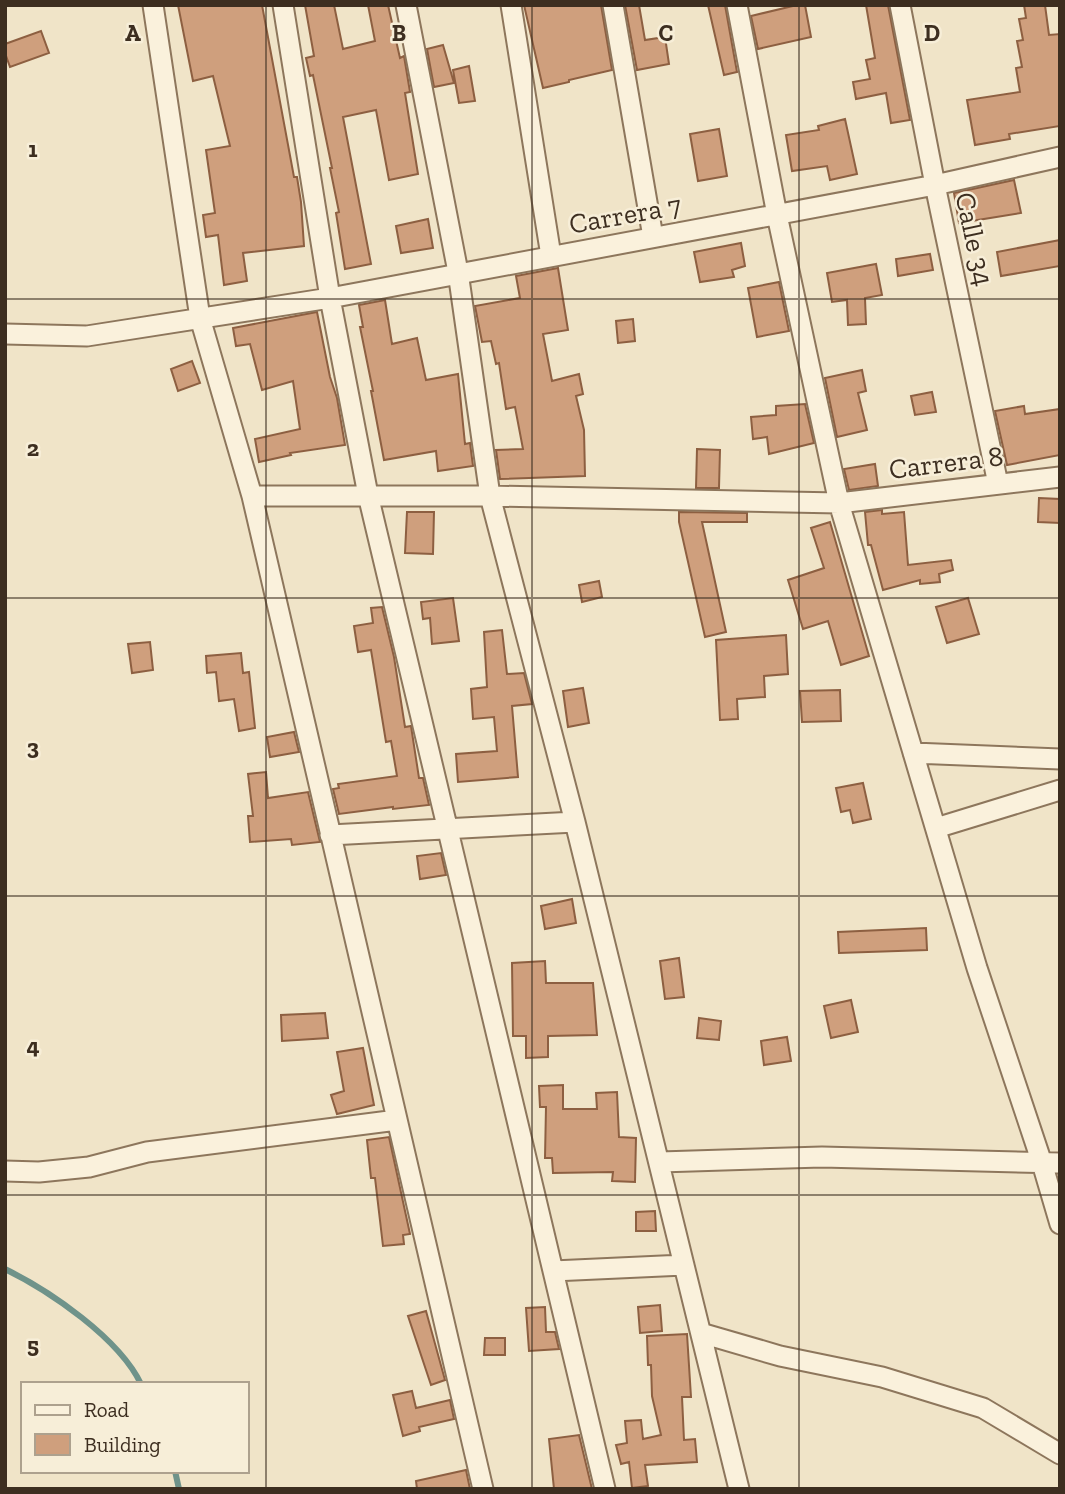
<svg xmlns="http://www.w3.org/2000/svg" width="1065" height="1494" viewBox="0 0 1065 1494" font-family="'Zilla Slab',serif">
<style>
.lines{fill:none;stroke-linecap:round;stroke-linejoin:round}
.stream{stroke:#6f938a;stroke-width:6}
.building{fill:#cf9f7d;stroke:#8d5f41;stroke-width:2}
.minor-casing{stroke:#8d765c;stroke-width:23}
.minor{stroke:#faf1dc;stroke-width:19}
.grid{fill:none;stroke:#3d2e20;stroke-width:2;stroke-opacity:0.55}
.labels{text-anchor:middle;stroke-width:5;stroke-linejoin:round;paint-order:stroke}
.street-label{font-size:28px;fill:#3d2e20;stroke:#f7eed8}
.grid-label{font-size:23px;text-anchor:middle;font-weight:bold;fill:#3d2e20;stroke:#f7eed8;stroke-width:5;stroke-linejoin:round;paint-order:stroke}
</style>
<rect width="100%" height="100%" fill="#f0e4c8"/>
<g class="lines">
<path class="stream" d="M 5,1269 C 50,1291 119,1338 141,1384
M 175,1471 L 179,1489"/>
</g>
<path class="building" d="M 178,5 L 262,5 L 294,177 L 297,177 L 301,202 L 304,246 L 243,253 L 247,281 L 224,285 L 218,235 L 206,237 L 203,215 L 215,213 L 206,150 L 230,146 L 213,76 L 193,81 Z
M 305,5 L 334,5 L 343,49 L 375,41 L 368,5 L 388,5 L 400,58 L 404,56 L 410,92 L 405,93 L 418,174 L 389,180 L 376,110 L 343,117 L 371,264 L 345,269 L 336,213 L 339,212 L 330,168 L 332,168 L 313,75 L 310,76 L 306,58 L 314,56 Z
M 524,5 L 601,5 L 612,70 L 569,80 L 569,82 L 543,88 Z
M 625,5 L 639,5 L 645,40 L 665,37 L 669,64 L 637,70 Z
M 708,5 L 725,5 L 737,72 L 724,75 Z
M 797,5 L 805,5 L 811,37 L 758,49 L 751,16 Z
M 866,5 L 888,5 L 910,120 L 891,123 L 886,93 L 856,99 L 853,82 L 870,79 L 866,60 L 875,58 Z
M 1024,5 L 1045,5 L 1049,35 L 1060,34 L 1060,126 L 1009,134 L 1010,139 L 975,145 L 967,100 L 1020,92 L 1016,68 L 1022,67 L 1017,41 L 1023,40 L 1019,19 L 1026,18 Z
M 41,31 L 49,53 L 10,67 L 5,53 L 5,44 Z
M 443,45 L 454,83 L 434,87 L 427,49 Z
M 469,66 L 475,101 L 459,103 L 453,70 Z
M 845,119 L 857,174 L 830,180 L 827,166 L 792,171 L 786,135 L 819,130 L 818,126 Z
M 719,129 L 727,176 L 698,181 L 690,134 Z
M 1014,180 L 1021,213 L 959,223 L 954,193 Z
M 428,219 L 433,248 L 401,253 L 396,226 Z
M 1060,240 L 1060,266 L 1001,276 L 997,252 Z
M 741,243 L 745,266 L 732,270 L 734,277 L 700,282 L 694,252 Z
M 930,254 L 933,270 L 898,276 L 896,259 Z
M 876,264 L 882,295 L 865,298 L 866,324 L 848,325 L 847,300 L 832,302 L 827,273 Z
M 558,268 L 568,330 L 543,334 L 552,381 L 579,374 L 583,394 L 576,396 L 584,430 L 585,476 L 500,479 L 496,450 L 523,449 L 515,407 L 506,409 L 499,363 L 496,364 L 491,341 L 482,342 L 475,306 L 520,298 L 516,276 Z
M 779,282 L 789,331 L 757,337 L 748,288 Z
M 385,300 L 392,344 L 417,338 L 426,380 L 458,374 L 465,444 L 470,443 L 473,466 L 438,471 L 436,451 L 384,460 L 371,391 L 373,391 L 360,327 L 363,327 L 359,305 Z
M 317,312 L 330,377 L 337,398 L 345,445 L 290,453 L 291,455 L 259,462 L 255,439 L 300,429 L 293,381 L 262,390 L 250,344 L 236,346 L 233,328 Z
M 633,319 L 635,341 L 618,343 L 616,321 Z
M 192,361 L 200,383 L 178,391 L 171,369 Z
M 862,370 L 866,391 L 858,393 L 867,430 L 837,437 L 825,378 Z
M 932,392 L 936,412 L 915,415 L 911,396 Z
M 805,404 L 814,443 L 769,454 L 767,437 L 753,439 L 751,417 L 776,415 L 776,406 Z
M 1024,406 L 1025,414 L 1060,409 L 1060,455 L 1007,465 L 995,411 Z
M 697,449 L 720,450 L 719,488 L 696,488 Z
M 875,464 L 878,486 L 849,490 L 844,469 Z
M 1039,498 L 1060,499 L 1060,523 L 1038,522 Z
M 882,510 L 882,514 L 904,512 L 908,565 L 951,560 L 953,570 L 939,574 L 940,582 L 920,584 L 920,580 L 883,590 L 871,545 L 868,545 L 865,512 Z
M 407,512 L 434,512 L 433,554 L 405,553 Z
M 679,512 L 747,513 L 747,522 L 702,522 L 726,632 L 705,637 L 679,522 Z
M 830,522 L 869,656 L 841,665 L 828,621 L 803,629 L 788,580 L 824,568 L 811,528 Z
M 599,581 L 602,597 L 582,602 L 579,585 Z
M 453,598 L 459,641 L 432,644 L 430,618 L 423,619 L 421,602 Z
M 968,598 L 979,634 L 947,643 L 936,607 Z
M 382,607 L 394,657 L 405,727 L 411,726 L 419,778 L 423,778 L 429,805 L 393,809 L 393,807 L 339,814 L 333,789 L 339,788 L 338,784 L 397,776 L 391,741 L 386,742 L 371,650 L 358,652 L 354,626 L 373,623 L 371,608 Z
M 502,630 L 507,674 L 524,673 L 532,704 L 512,706 L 518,777 L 458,782 L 456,754 L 497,751 L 494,717 L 473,719 L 471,689 L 487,687 L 484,632 Z
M 786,635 L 788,674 L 764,676 L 765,697 L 737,699 L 738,719 L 720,720 L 716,640 Z
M 150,642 L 153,670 L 132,673 L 128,644 Z
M 241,653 L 243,673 L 249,672 L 255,728 L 239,731 L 234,699 L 219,701 L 216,672 L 207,673 L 206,656 Z
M 583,688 L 589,723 L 568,727 L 563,691 Z
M 840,690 L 841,721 L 802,722 L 800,691 Z
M 294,732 L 299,752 L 270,757 L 267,737 Z
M 266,772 L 268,798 L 308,792 L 320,842 L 292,845 L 291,839 L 250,842 L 248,816 L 253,816 L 248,774 Z
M 863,783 L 871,819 L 853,823 L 850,810 L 841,812 L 836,788 Z
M 441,853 L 446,875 L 420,879 L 417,856 Z
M 572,899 L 576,923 L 545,929 L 541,906 Z
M 926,928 L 927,950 L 839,953 L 838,932 Z
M 679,958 L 684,997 L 665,999 L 660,961 Z
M 545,961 L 546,983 L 593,983 L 597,1035 L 548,1036 L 548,1057 L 526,1058 L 526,1036 L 513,1036 L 512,963 Z
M 851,1000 L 858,1032 L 831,1038 L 824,1006 Z
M 325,1013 L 328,1038 L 282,1041 L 281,1015 Z
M 699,1018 L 721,1021 L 719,1040 L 697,1038 Z
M 787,1037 L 791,1061 L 764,1065 L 761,1041 Z
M 363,1048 L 374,1105 L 337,1114 L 331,1095 L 344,1091 L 337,1052 Z
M 563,1085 L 563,1109 L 597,1109 L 596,1093 L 617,1092 L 619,1137 L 636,1138 L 635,1182 L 612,1181 L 613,1172 L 553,1173 L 552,1158 L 545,1158 L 546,1107 L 540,1107 L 539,1086 Z
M 389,1137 L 410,1234 L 403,1235 L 404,1244 L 383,1246 L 375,1178 L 371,1178 L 367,1140 Z
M 655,1211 L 656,1231 L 636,1231 L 636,1212 Z
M 660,1305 L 662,1331 L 640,1333 L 638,1307 Z
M 545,1307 L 546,1332 L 555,1332 L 559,1349 L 529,1351 L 526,1308 Z
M 426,1311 L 445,1380 L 431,1385 L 408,1316 Z
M 687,1334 L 691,1397 L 682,1397 L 684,1440 L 695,1439 L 697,1462 L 645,1465 L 648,1486 L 632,1488 L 629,1462 L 621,1464 L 616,1445 L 627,1443 L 625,1421 L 641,1420 L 643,1439 L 661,1435 L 652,1396 L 651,1365 L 648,1365 L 647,1336 Z
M 485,1338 L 505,1338 L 505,1355 L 484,1355 Z
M 412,1391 L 416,1408 L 450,1400 L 454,1419 L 419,1427 L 420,1431 L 403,1436 L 393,1395 Z
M 579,1435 L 592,1489 L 554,1489 L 549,1439 Z
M 466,1470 L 470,1489 L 417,1489 L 416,1481 Z"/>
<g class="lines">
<defs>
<path id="minor" d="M 153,5 L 200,318 L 252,496 L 483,1489
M 283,5 L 330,298 L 368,495 L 605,1489
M 406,5 L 458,272 L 490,496 L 575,822 L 739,1489
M 511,5 L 551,256
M 613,5 L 653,237
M 737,5 L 777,215 L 839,503 L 977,968 L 1042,1163 L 1060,1224
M 900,5 L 935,185 L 998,484
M 5,334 L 87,336 L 330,298 L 935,185 L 1060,157
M 252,496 L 490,496 L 839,503 L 1060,477
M 913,753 L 1060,759
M 936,828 L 1060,790
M 330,835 L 575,822
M 660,1162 L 822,1157 L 1060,1163
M 5,1171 L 39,1172 L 89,1167 L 147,1152 L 397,1120
M 553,1271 L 684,1265
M 701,1333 L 780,1356 L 882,1377 L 983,1408 L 1060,1454"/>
</defs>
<use href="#minor" class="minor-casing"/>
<use href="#minor" class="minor"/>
</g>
<path class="grid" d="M 266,5 L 266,1489M 532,5 L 532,1489M 799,5 L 799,1489M 5,299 L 1060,299M 5,598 L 1060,598M 5,896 L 1060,896M 5,1195 L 1060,1195"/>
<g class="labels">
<g class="street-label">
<text transform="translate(625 214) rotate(-10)" y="10">Carrera 7</text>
<text transform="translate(975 239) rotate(78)" y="10">Calle 34</text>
<text transform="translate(946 462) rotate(-7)" y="10">Carrera 8</text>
</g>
</g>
<g class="grid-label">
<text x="133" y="41">A</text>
<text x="399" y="41">B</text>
<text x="666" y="41">C</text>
<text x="932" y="41">D</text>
<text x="33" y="157">1</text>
<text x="33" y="456">2</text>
<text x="33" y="755">3</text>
<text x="33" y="1054">4</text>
<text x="33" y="1353">5</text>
</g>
<rect width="1065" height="1494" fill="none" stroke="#3d2e20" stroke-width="14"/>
<rect x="21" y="1382" width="228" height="91" fill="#f7eed8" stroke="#ada18e" stroke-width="2"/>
<rect x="35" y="1405" width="35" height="10" fill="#faf1dc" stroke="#ada18e" stroke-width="2"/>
<text x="84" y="1417" font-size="21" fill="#3d2e20">Road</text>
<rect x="35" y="1434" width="35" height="21" fill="#cf9f7d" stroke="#ada18e" stroke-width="2"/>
<text x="84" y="1452" font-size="21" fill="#3d2e20">Building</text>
</svg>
